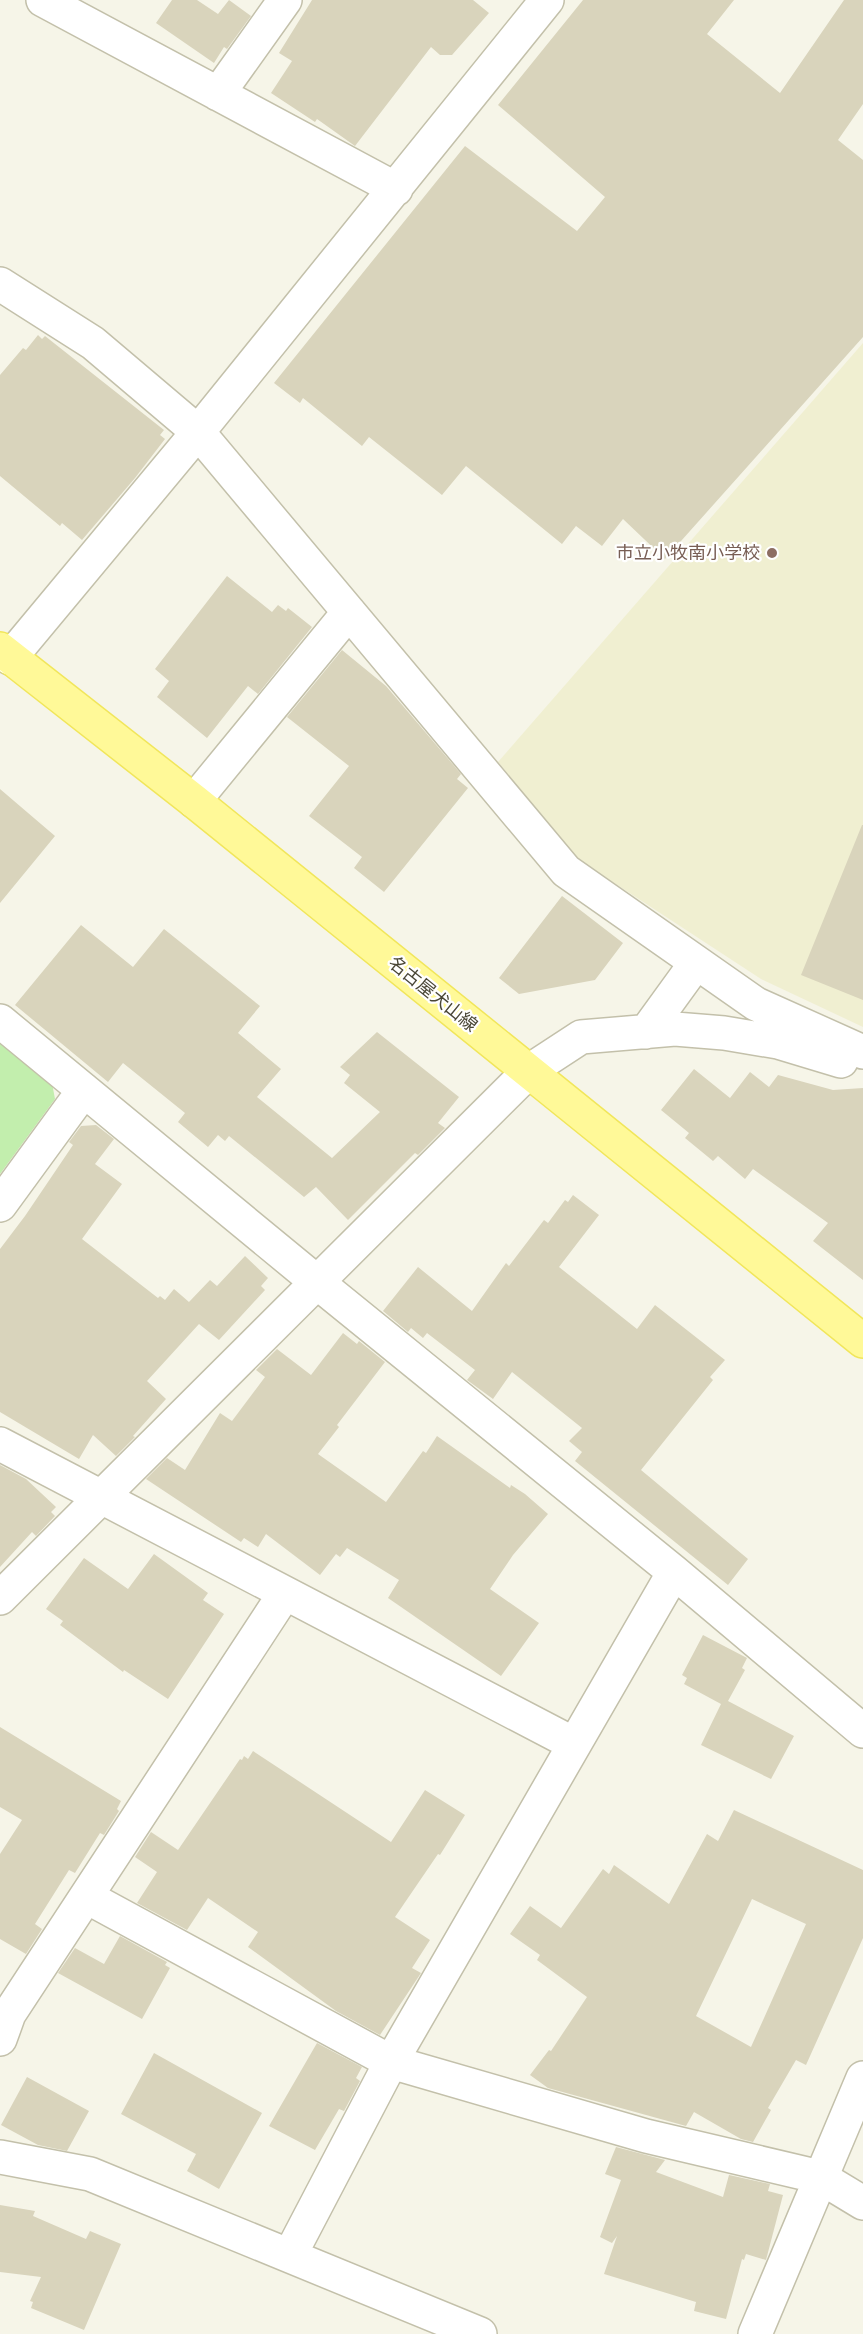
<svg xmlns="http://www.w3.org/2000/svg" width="863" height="2334" viewBox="0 0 863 2334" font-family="'PT Sans','Noto Sans JP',sans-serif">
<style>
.education{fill:#f0efd1}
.green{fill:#c2eead}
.building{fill:#d9d4bc;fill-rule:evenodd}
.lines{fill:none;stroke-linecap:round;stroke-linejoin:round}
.minor-casing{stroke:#c3c0aa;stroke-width:36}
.major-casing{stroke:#f1e65b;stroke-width:36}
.minor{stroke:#fff;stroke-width:33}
.major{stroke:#fff998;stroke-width:33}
.education-dot{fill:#8d6e63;stroke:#fff;stroke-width:2}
.labels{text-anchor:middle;stroke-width:4.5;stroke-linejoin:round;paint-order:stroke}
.education-label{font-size:18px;fill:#785e54;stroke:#fff;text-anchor:end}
.street-label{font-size:18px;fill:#4a4736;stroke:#fff}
</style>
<rect width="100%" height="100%" fill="#f6f5e8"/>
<path class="education" d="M 863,343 L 863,1027 L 761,979 L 576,858 L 498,762 Z"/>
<path class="green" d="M 0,1041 L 52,1083 L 55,1099 L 0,1174 Z"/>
<path class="building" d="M 172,0 L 197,0 L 218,14 L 229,0 L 251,16 L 227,49 L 224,47 L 214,63 L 156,23 Z
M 312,0 L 473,0 L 489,13 L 452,55 L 440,55 L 431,47 L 355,146 L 317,119 L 315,122 L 271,93 L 292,61 L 279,53 Z
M 583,0 L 734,0 L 707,34 L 780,93 L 844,0 L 863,0 L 863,104 L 838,140 L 863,160 L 863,337 L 665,559 L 623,519 L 602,546 L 576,526 L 562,544 L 466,466 L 442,495 L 369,437 L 362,446 L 303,398 L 300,403 L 274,383 L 465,146 L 577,231 L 605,197 L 498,105 Z
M 38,335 L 42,339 L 45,336 L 164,430 L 160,435 L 165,439 L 135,478 L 82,540 L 62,523 L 60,526 L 0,476 L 0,375 L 23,348 L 26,350 Z
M 227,576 L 272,612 L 278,605 L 286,611 L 288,608 L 312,627 L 258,694 L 248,686 L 207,738 L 157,697 L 169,681 L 155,669 Z
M 342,650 L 386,686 L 461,774 L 457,779 L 468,788 L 384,892 L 354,868 L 362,857 L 309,816 L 349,766 L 287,717 Z
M 0,789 L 55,836 L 0,903 Z
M 862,825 L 863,825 L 863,1000 L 801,975 Z
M 562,896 L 623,943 L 595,980 L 519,994 L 499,978 Z
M 81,925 L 133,967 L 164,929 L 260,1006 L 238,1033 L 281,1069 L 257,1097 L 332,1158 L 380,1112 L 344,1083 L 350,1075 L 340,1067 L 377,1032 L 459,1097 L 438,1123 L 445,1128 L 418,1155 L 415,1153 L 348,1220 L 316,1187 L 304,1197 L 229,1136 L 225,1141 L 218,1135 L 208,1147 L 178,1122 L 185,1113 L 123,1063 L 108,1082 L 15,1005 Z
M 694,1069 L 730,1098 L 750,1072 L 769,1087 L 778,1075 L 833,1090 L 863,1088 L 863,1280 L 813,1241 L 828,1223 L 753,1169 L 745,1179 L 718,1156 L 713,1161 L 685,1138 L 689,1133 L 661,1110 Z
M 96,1125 L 114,1139 L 95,1164 L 122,1184 L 82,1239 L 158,1298 L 160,1296 L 165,1300 L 174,1289 L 189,1302 L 210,1280 L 217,1286 L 245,1256 L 268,1278 L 261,1286 L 265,1290 L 219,1340 L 199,1324 L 147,1381 L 166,1399 L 133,1436 L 135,1437 L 116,1456 L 93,1435 L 79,1459 L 0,1412 L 0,1249 L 25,1216 L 73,1145 L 69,1142 L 81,1126 Z
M 573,1195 L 599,1215 L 559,1267 L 637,1329 L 655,1305 L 725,1360 L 710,1377 L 713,1380 L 641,1470 L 748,1559 L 728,1585 L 575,1461 L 582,1452 L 569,1441 L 582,1428 L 512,1372 L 493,1399 L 467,1380 L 475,1370 L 427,1333 L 423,1338 L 411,1328 L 408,1332 L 383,1311 L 418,1267 L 472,1311 L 506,1263 L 509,1266 L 544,1220 L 548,1223 L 565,1200 L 568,1202 Z
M 343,1333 L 357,1344 L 359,1341 L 385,1362 L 337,1425 L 339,1427 L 318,1454 L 386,1502 L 423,1451 L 426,1453 L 437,1436 L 510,1488 L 511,1485 L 525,1494 L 548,1514 L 513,1555 L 490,1589 L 539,1623 L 501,1676 L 388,1598 L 399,1580 L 347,1548 L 340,1557 L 336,1554 L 320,1575 L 266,1534 L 258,1547 L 244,1538 L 241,1542 L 146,1479 L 167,1458 L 185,1470 L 220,1413 L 232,1421 L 265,1377 L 256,1370 L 277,1349 L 311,1375 Z
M 0,1465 L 26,1479 L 56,1507 L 51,1512 L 55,1516 L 36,1536 L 32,1532 L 0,1567 Z
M 154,1554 L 208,1593 L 203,1600 L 224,1614 L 168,1699 L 124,1670 L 123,1672 L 60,1625 L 63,1621 L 46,1609 L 84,1558 L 128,1589 Z
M 703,1635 L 747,1658 L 742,1668 L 745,1670 L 728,1701 L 794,1736 L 771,1779 L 701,1745 L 721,1704 L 684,1684 L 687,1678 L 682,1675 Z
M 0,1727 L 121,1801 L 117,1809 L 119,1811 L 104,1835 L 100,1833 L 75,1873 L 69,1870 L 35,1924 L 42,1929 L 26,1954 L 0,1939 L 0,1854 L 22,1820 L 0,1807 Z
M 253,1751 L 391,1842 L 425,1790 L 465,1815 L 440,1855 L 438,1854 L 395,1917 L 430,1940 L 412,1968 L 421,1973 L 380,2035 L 336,2011 L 248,1947 L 258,1932 L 208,1898 L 187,1930 L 137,1903 L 157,1872 L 135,1857 L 151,1832 L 178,1850 L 240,1759 L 242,1760 L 244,1756 L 248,1759 Z
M 734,1810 L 863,1870 L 863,1938 L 806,2065 L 796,2060 L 768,2108 L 771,2110 L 753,2142 L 741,2139 L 694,2112 L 686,2126 L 548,2088 L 530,2075 L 549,2050 L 551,2051 L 587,1997 L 537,1960 L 540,1955 L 510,1934 L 530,1906 L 561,1928 L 603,1869 L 609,1874 L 614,1865 L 669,1904 L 707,1834 L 718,1841 ZM 752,1899 L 806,1924 L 751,2047 L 696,2016 Z
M 120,1936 L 167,1962 L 165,1965 L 170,1968 L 142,2019 L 58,1973 L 75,1948 L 104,1964 Z
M 317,2043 L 362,2067 L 356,2078 L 360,2081 L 344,2111 L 339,2109 L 315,2150 L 269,2126 Z
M 154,2053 L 262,2113 L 219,2189 L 187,2171 L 196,2154 L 121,2114 Z
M 27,2077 L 89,2111 L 67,2151 L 38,2145 L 1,2125 Z
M 616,2147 L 665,2160 L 656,2172 L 723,2197 L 729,2175 L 770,2184 L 768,2191 L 783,2195 L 766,2260 L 746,2254 L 744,2260 L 742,2259 L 726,2319 L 694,2311 L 696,2302 L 604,2274 L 617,2236 L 612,2243 L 600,2237 L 621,2180 L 605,2174 Z
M 0,2205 L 35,2211 L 33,2216 L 86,2239 L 90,2231 L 121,2244 L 84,2330 L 31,2308 L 33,2302 L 30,2301 L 41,2277 L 0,2272 Z"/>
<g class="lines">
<defs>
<path id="minor" d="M 43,0 L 396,189
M 218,94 L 285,0
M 0,284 L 93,343 L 198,432 L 566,871 L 756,1004 L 863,1052
M 10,658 L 198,432 L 547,0
M 194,801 L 349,612
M 0,1021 L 318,1283 L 674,1572 L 863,1731
M 646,1032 L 696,963
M 0,1205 L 84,1090
M 0,1444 L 574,1744
M 674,1572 L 391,2062 L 646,2136 L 820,2177 L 863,2203
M 0,1598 L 529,1071 L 581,1037 L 675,1029 L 724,1033 L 778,1042 L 841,1061
M 87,1897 L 391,2062 L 290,2255
M 0,2039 L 9,2014 L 285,1593
M 0,2157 L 90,2174 L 480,2334
M 755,2334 L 863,2078"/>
<path id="major" d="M 0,649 L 194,801 L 863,1341"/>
</defs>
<use href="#minor" class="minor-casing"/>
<use href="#major" class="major-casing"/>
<use href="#minor" class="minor"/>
<use href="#major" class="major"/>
</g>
<circle class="education-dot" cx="772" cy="553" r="6"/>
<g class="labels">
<g class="education-label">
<text x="760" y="559">市立小牧南小学校</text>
</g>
<g class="street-label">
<text transform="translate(433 994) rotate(39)" y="6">名古屋犬山線</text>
</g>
</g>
</svg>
